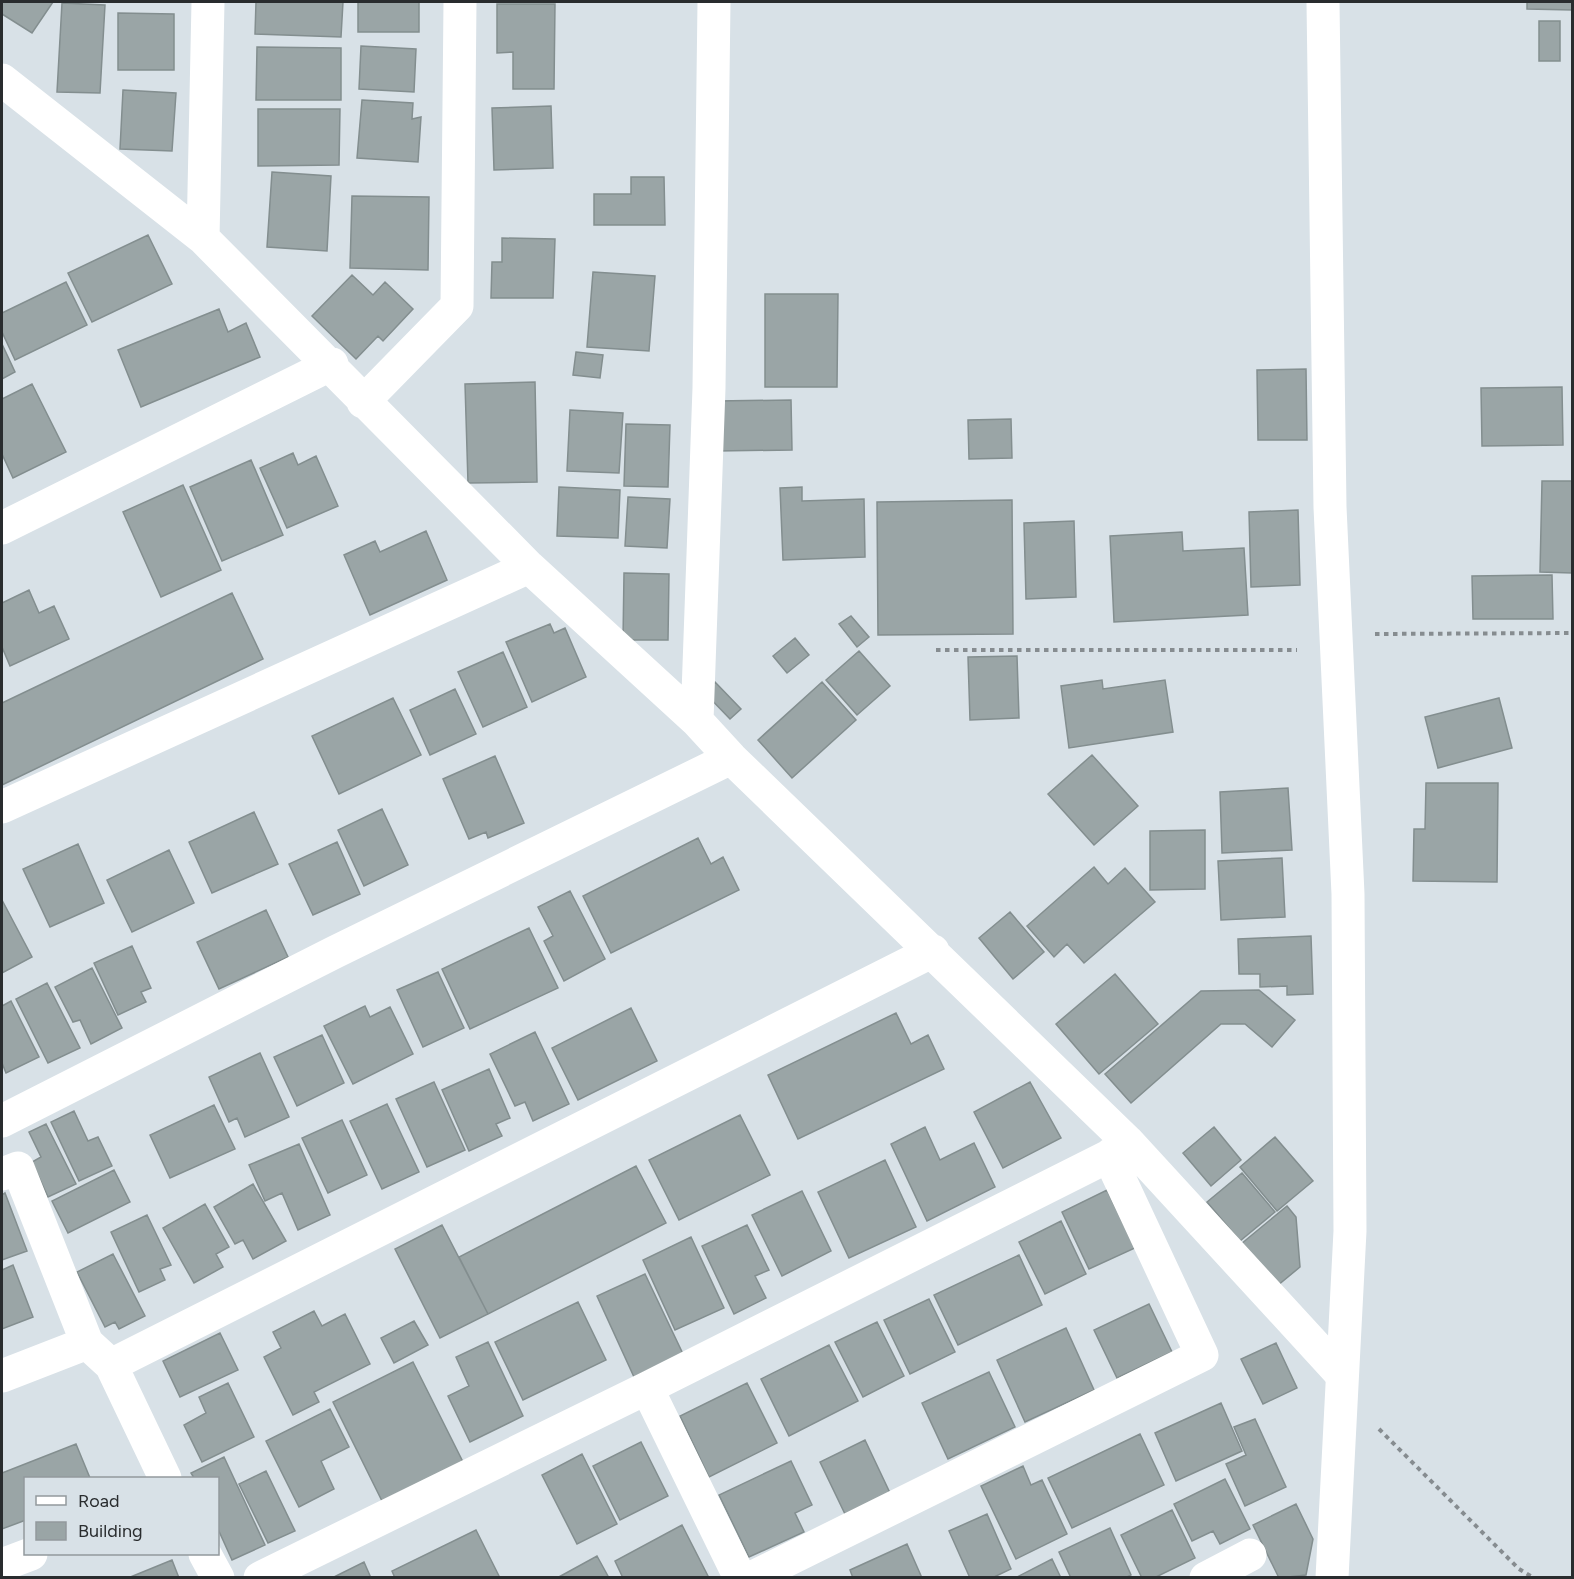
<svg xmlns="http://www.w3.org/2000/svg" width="1574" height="1579" viewBox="0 0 1574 1579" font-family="Figtree,sans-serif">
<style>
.building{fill:#9aa5a6;stroke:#838e8f;stroke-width:1.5}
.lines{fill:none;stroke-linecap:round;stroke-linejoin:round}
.path{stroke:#868c90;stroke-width:4;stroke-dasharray:4.5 4.5;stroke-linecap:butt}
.street{stroke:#fff;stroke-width:33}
.secondary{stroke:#fff;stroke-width:33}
</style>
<rect width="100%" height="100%" fill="#d8e1e7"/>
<path class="building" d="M 2,2 L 53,2 L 32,33 L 2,14 Z
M 256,2 L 343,2 L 341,37 L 255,34 Z
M 358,2 L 419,2 L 419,32 L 358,32 Z
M 1527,2 L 1572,2 L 1572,10 L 1527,9 Z
M 62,3 L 105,5 L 100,93 L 57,92 Z
M 497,4 L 555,4 L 554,89 L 513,89 L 513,52 L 497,53 Z
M 118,13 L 174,14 L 174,70 L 118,70 Z
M 1539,21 L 1560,21 L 1560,61 L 1539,61 Z
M 361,46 L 416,49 L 414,92 L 359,89 Z
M 257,47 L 341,48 L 341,100 L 256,100 Z
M 123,90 L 176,93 L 172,151 L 120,149 Z
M 362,100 L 413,103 L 412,119 L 421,117 L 418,162 L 357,158 Z
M 551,106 L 553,168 L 494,170 L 492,108 Z
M 258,109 L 340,109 L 339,165 L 258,166 Z
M 272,172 L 331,176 L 327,251 L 267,247 Z
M 631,177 L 664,177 L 665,225 L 594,225 L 594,194 L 631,194 Z
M 352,196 L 429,197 L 428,270 L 350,268 Z
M 148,235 L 172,284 L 92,322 L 68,273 Z
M 502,238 L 555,239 L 553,298 L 491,298 L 492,262 L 502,262 Z
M 593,272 L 655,276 L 649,351 L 587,347 Z
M 352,275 L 373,295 L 385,282 L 413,309 L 383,341 L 378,336 L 356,359 L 312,316 Z
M 66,282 L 87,325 L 15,360 L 2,332 L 2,313 Z
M 765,294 L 838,294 L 837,387 L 765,387 Z
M 219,309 L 228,332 L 246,323 L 260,357 L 141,407 L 118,350 Z
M 2,344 L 15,372 L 2,379 Z
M 576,352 L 603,355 L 600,378 L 573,375 Z
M 1306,369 L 1307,440 L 1258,440 L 1257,370 Z
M 535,382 L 537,482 L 468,483 L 465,384 Z
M 32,384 L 66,452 L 13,478 L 2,454 L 2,399 Z
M 1562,387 L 1563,445 L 1482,446 L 1481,388 Z
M 791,400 L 792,450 L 717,451 L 717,401 Z
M 570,410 L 623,413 L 619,473 L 567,471 Z
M 1011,419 L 1012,458 L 969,459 L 968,420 Z
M 626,424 L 670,425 L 668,487 L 624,486 Z
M 293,453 L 298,465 L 316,456 L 338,506 L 287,528 L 260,468 Z
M 251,460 L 283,535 L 222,561 L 190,487 Z
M 1542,481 L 1572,481 L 1572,573 L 1540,572 Z
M 183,485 L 221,570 L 161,597 L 123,512 Z
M 559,487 L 620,490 L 618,538 L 557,536 Z
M 802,487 L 802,501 L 864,499 L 865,557 L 783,560 L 780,488 Z
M 628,497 L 670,499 L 667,548 L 625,546 Z
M 1012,500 L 1013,634 L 878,635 L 877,502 Z
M 1298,510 L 1300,585 L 1251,587 L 1249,512 Z
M 1074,521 L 1076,597 L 1026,599 L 1024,523 Z
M 426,531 L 447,580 L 370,615 L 344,555 L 375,541 L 380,552 Z
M 1182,532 L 1183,551 L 1244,548 L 1248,615 L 1114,622 L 1110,536 Z
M 624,573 L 669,574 L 668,640 L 623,640 Z
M 1552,575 L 1553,619 L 1473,619 L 1472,576 Z
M 29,590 L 39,613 L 54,606 L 69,639 L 10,666 L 2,647 L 2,603 Z
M 232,593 L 263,659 L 2,785 L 2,703 Z
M 851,616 L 869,637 L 857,647 L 839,624 Z
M 550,624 L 554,633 L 565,628 L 586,677 L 532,702 L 506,642 Z
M 795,638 L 809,655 L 787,673 L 773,656 Z
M 859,651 L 890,686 L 857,715 L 826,680 Z
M 503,652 L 527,707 L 483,727 L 458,672 Z
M 1017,656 L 1019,718 L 970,720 L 968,657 Z
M 1102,680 L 1103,689 L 1165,680 L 1173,732 L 1069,748 L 1061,686 Z
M 715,682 L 741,709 L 730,719 L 704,692 Z
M 822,682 L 856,720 L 792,778 L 758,740 Z
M 455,689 L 476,734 L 430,755 L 410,710 Z
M 393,698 L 421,755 L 339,794 L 312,736 Z
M 1499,698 L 1512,748 L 1438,768 L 1425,717 Z
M 1092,755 L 1138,806 L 1094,845 L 1048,794 Z
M 495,756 L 524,823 L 488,838 L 486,832 L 469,839 L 443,779 Z
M 1426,783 L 1498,783 L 1497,882 L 1413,881 L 1414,829 L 1425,829 Z
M 1288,788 L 1292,850 L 1222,853 L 1220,792 Z
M 382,809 L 408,865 L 364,886 L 338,830 Z
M 254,812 L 278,864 L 212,893 L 189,842 Z
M 1205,830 L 1205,889 L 1150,890 L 1150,831 Z
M 698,838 L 711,864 L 723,857 L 739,890 L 611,953 L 583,896 Z
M 337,842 L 360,894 L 313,915 L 289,864 Z
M 78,844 L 104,903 L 50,927 L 23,869 Z
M 169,850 L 194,903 L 132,932 L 107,880 Z
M 1282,858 L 1285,917 L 1221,920 L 1218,861 Z
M 1094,867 L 1108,884 L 1125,868 L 1155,902 L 1084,963 L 1067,944 L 1054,957 L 1027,926 Z
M 570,891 L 605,959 L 564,981 L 544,941 L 553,936 L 538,907 Z
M 2,900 L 32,957 L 2,973 Z
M 266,910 L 288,957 L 219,989 L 197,942 Z
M 1010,912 L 1044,952 L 1013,979 L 979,938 Z
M 529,928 L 558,988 L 470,1029 L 442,969 Z
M 1311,936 L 1313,994 L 1287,995 L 1287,986 L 1260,987 L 1260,974 L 1239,974 L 1238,939 Z
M 132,946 L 151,988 L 141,992 L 146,1002 L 118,1015 L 94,963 Z
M 92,968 L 122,1028 L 91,1044 L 80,1020 L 73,1022 L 55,987 Z
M 438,972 L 464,1028 L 423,1047 L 397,990 Z
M 1115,974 L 1158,1024 L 1099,1074 L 1056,1024 Z
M 47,983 L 80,1048 L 48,1063 L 16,999 Z
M 1259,990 L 1295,1020 L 1272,1047 L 1245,1024 L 1221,1024 L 1131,1103 L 1105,1074 L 1201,991 Z
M 11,1001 L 39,1057 L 6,1073 L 2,1063 L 2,1006 Z
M 365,1006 L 370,1017 L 390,1007 L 413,1054 L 353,1084 L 324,1026 Z
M 631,1008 L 657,1061 L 578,1100 L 552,1048 Z
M 896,1013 L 911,1044 L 928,1035 L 944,1069 L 798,1139 L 768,1075 Z
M 535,1032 L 569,1104 L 533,1121 L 525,1102 L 515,1106 L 490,1054 Z
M 322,1035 L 344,1083 L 297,1106 L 274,1057 Z
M 260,1053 L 289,1117 L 245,1137 L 237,1118 L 229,1122 L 209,1077 Z
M 489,1069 L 510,1118 L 496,1124 L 502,1136 L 469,1151 L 442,1090 Z
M 434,1082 L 465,1150 L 427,1167 L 396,1099 Z
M 1030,1082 L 1061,1138 L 1003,1168 L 974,1112 Z
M 387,1104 L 419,1172 L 382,1189 L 350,1121 Z
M 214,1105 L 235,1149 L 170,1178 L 150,1135 Z
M 74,1111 L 88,1141 L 98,1137 L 112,1166 L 79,1181 L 51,1122 Z
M 740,1115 L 770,1175 L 679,1220 L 649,1160 Z
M 342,1120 L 367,1175 L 328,1193 L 302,1138 Z
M 46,1124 L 76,1184 L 48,1197 L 32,1162 L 41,1157 L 29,1132 Z
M 925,1127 L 940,1160 L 974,1143 L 995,1187 L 927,1221 L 891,1144 Z
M 1214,1127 L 1241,1160 L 1211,1186 L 1183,1153 Z
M 1275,1137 L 1313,1181 L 1277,1211 L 1240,1167 Z
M 299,1144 L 330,1215 L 298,1230 L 282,1193 L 265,1201 L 249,1165 Z
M 885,1160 L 916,1227 L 849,1258 L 818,1192 Z
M 636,1166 L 666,1223 L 488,1314 L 459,1257 Z
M 114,1170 L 130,1202 L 68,1233 L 52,1201 Z
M 1242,1173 L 1275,1212 L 1240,1241 L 1207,1202 Z
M 253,1184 L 286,1241 L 253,1259 L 243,1240 L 235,1244 L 214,1207 Z
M 1107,1190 L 1135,1248 L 1089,1269 L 1062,1212 Z
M 802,1191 L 831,1251 L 782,1276 L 752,1215 Z
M 5,1193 L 27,1251 L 2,1260 L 2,1195 Z
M 205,1204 L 229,1247 L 216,1254 L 223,1267 L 194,1283 L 163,1228 Z
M 1287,1206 L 1296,1217 L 1300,1267 L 1277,1286 L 1241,1244 Z
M 147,1215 L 171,1265 L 160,1269 L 165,1280 L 139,1292 L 111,1232 Z
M 1061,1221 L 1086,1274 L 1045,1294 L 1019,1242 Z
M 442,1225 L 488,1314 L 440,1338 L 395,1249 Z
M 747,1225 L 769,1270 L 755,1276 L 766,1298 L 734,1314 L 702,1246 Z
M 691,1237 L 724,1308 L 675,1330 L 643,1260 Z
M 113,1254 L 145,1316 L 119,1329 L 115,1322 L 105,1327 L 77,1272 Z
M 1019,1255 L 1042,1305 L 958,1345 L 934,1295 Z
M 13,1265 L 33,1317 L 2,1329 L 2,1270 Z
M 645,1274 L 683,1354 L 634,1377 L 597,1296 Z
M 929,1299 L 955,1352 L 910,1374 L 884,1320 Z
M 578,1302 L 606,1360 L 523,1400 L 495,1342 Z
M 1149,1304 L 1172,1352 L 1117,1378 L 1094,1330 Z
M 314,1311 L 322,1326 L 345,1314 L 370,1364 L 314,1392 L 319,1402 L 293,1415 L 264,1357 L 281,1348 L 273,1332 Z
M 414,1321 L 428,1345 L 394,1363 L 381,1338 Z
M 877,1322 L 904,1376 L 863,1397 L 835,1342 Z
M 1066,1328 L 1094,1390 L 1025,1422 L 997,1360 Z
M 220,1333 L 238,1370 L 180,1397 L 163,1361 Z
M 488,1342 L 523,1416 L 470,1442 L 448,1396 L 469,1386 L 456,1357 Z
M 1276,1343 L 1297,1388 L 1263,1404 L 1241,1359 Z
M 829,1345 L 858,1401 L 789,1436 L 761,1379 Z
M 413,1362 L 463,1462 L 382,1501 L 333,1402 Z
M 989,1372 L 1015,1427 L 948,1459 L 922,1403 Z
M 228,1383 L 254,1437 L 202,1462 L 184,1425 L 206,1413 L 199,1397 Z
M 747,1383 L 777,1443 L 709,1477 L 680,1416 Z
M 1221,1403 L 1242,1451 L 1176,1481 L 1155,1433 Z
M 330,1409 L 349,1447 L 321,1461 L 334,1489 L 299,1507 L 266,1441 Z
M 1255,1419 L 1286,1487 L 1245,1506 L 1226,1464 L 1246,1455 L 1234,1427 Z
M 1140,1434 L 1164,1485 L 1072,1528 L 1048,1478 Z
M 865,1440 L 890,1493 L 845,1514 L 820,1462 Z
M 641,1442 L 668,1496 L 620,1520 L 593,1466 Z
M 76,1444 L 90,1478 L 26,1478 L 26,1520 L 2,1529 L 2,1473 Z
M 582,1454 L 617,1524 L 577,1544 L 542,1475 Z
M 224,1457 L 265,1545 L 232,1560 L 218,1529 L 218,1478 L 194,1478 L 191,1473 Z
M 791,1461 L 812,1505 L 795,1513 L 804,1532 L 749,1557 L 719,1495 Z
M 1023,1466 L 1031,1485 L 1042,1480 L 1067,1534 L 1016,1559 L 981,1486 Z
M 266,1471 L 295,1531 L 268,1543 L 239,1484 Z
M 1225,1479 L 1250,1529 L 1220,1544 L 1213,1531 L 1192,1541 L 1174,1504 Z
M 1296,1504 L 1313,1539 L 1306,1575 L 1279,1578 L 1253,1525 Z
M 1172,1510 L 1195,1558 L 1154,1578 L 1142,1578 L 1121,1535 Z
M 987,1514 L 1011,1569 L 992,1578 L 970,1578 L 949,1531 Z
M 682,1525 L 709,1578 L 623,1578 L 615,1561 Z
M 1110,1528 L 1131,1575 L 1125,1578 L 1071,1578 L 1059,1552 Z
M 476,1530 L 500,1578 L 395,1578 L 392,1571 Z
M 907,1544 L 922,1578 L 853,1578 L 850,1570 Z
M 597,1556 L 609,1578 L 557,1578 Z
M 1052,1559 L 1061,1578 L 1015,1578 Z
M 172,1560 L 179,1578 L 128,1578 Z
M 364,1562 L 371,1578 L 332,1578 Z"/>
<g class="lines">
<path class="path" d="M 1375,634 L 1572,633
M 936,650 L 1297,650
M 1379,1429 L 1519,1569 L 1534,1578"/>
<path class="street" d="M 2,80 L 203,238 L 529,567 L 697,721 L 731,758 L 1127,1141 L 1341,1374
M 203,238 L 208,2
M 363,402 L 457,306 L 460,2
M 2,528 L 332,364
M 697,721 L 709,388 L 714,2
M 2,807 L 529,567
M 2,1121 L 335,952 L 731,758
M 2,1174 L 18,1168 L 87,1343
M 111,1365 L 933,951
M 2,1376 L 87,1343 L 111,1365 L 165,1478
M 647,1388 L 740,1578
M 205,1554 L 218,1578
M 2,1565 L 31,1554
M 260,1578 L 647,1388 L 1109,1156 L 1127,1141
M 751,1578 L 1202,1355 L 1109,1156
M 1206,1578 L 1250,1555"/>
<path class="secondary" d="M 1323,2 L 1330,507 L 1348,894 L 1350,1231 L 1332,1578"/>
</g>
<rect width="1574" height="1579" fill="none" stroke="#292c2e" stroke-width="6"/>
<rect x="24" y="1477" width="195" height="78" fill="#d8e1e7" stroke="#92999d" stroke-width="1.5"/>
<rect x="36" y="1496" width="30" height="9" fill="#ffffff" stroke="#92999d" stroke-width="1.5"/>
<text x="78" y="1507" font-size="18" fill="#292c2e">Road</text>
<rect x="36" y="1522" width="30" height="18" fill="#9aa5a6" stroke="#92999d" stroke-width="1.5"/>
<text x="78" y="1537" font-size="18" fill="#292c2e">Building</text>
</svg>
